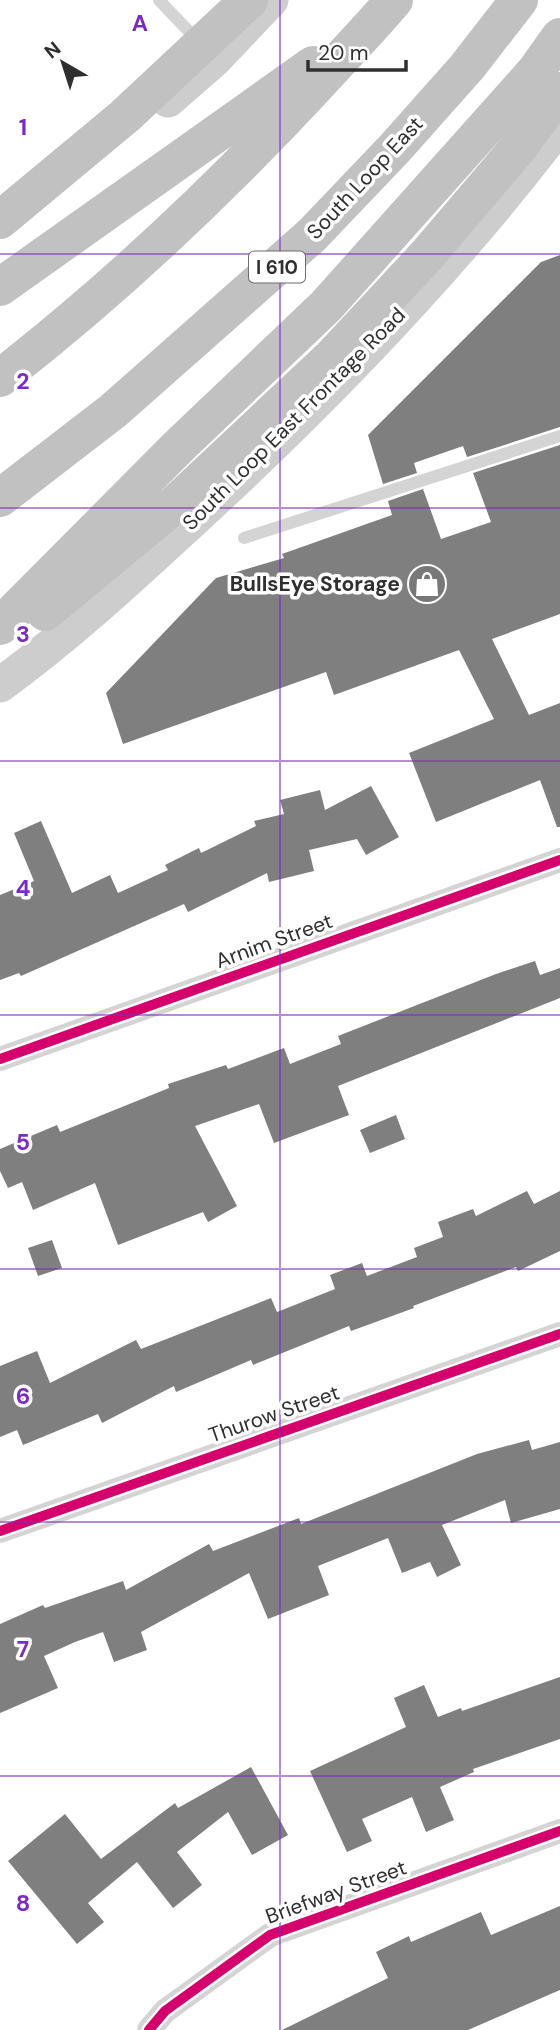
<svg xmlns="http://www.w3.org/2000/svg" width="560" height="2030" viewBox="0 0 560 2030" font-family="'DM Sans',sans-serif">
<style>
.building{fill:#7f7f7f}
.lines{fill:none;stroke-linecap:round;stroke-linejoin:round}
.service{stroke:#d4d4d4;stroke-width:12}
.minor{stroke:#d4d4d4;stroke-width:24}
.secondary{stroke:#cdcdcd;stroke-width:35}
.motorway{stroke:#c1c1c1;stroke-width:38}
.motorway-bridge{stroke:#c1c1c1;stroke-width:38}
.cycleway-casing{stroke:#fff;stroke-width:15}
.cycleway{stroke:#d6006c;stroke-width:10}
.grid{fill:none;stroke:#7b2cbf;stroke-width:2;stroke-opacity:0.55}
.labels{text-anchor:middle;stroke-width:7;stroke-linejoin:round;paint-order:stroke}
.shield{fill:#fff;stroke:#6d6d6d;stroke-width:2}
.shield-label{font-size:19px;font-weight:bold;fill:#2f2f2f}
.street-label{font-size:21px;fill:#2f2f2f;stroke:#fff}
.poi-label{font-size:21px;font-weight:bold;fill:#2f2f2f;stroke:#fff;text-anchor:end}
.grid-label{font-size:23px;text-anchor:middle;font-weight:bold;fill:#7b2cbf;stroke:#fff;stroke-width:7;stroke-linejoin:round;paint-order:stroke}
</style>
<rect width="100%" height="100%" fill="#fff"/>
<path class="building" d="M 560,255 L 560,427 L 467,457 L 463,446 L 414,463 L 417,473 L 383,484 L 368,435 L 541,262 Z
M 560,445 L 560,614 L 492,639 L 529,715 L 560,703 L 560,827 L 557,827 L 540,780 L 436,822 L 409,753 L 494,719 L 459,650 L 334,695 L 326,672 L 123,744 L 106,693 L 216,578 L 284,558 L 282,554 L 392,515 L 388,501 L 423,489 L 441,539 L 491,522 L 473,473 Z
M 371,786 L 399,837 L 366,855 L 357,839 L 309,850 L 314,871 L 269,882 L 267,873 L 188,912 L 184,904 L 21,976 L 19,973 L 0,980 L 0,895 L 34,881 L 14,833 L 41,821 L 72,893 L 110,875 L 118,893 L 168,870 L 165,865 L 199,848 L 201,853 L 256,826 L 254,821 L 284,814 L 280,800 L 320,790 L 325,810 Z
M 535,961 L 540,975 L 560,968 L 560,998 L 338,1086 L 349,1115 L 274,1143 L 259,1104 L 195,1126 L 237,1206 L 208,1222 L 203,1212 L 118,1245 L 95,1183 L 33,1210 L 22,1182 L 8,1188 L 0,1171 L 0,1149 L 57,1125 L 60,1132 L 169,1088 L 168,1084 L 226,1065 L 228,1069 L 284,1048 L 290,1064 L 341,1044 L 338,1036 L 496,974 Z
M 396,1115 L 405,1139 L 370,1153 L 360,1130 Z
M 527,1191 L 534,1204 L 560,1191 L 560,1251 L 518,1271 L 516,1267 L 413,1306 L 414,1308 L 351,1331 L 349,1326 L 253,1365 L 251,1360 L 176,1392 L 174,1386 L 102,1423 L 98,1414 L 23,1445 L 17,1430 L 0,1437 L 0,1366 L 37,1351 L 50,1383 L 136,1340 L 141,1349 L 271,1298 L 277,1312 L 335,1289 L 330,1275 L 362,1263 L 367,1276 L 417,1257 L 414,1248 L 443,1237 L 438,1222 L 473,1209 L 476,1216 Z
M 52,1240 L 62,1268 L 38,1276 L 28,1248 Z
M 529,1440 L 532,1450 L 560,1442 L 560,1509 L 511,1523 L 505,1500 L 442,1525 L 461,1565 L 437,1577 L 430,1562 L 402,1573 L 388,1538 L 318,1566 L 329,1595 L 268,1619 L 249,1573 L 141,1632 L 147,1650 L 114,1662 L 103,1632 L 75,1642 L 44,1656 L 58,1688 L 0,1713 L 0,1624 L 43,1605 L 45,1608 L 123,1581 L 126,1590 L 209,1544 L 213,1551 L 299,1518 L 301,1524 L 477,1454 Z
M 560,1677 L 560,1739 L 473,1769 L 474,1772 L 440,1787 L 454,1820 L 426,1832 L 412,1797 L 362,1819 L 372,1841 L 347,1852 L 310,1771 L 406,1727 L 394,1698 L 424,1685 L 438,1717 L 461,1708 L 462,1711 Z
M 251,1767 L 288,1835 L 252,1855 L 228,1812 L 177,1852 L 202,1885 L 173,1908 L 137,1862 L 88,1903 L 104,1922 L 77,1944 L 8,1861 L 65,1814 L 101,1859 L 175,1803 L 178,1808 Z
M 560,1906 L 560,1990 L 468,2030 L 282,2030 L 388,1978 L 376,1952 L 409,1936 L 411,1942 L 481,1912 L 491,1935 Z"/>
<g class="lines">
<path class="service" d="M 159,0 L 198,41
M 244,538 L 560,436"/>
<path class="minor" d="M 0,1059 L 560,860
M 0,1531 L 560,1334
M 149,2030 L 165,2011 L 270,1935 L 560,1831"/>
<path class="secondary" d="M 168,100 L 215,59 L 271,0
M 0,685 C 69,635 131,577 193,520 C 326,398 451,269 560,125"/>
<path class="motorway" d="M 0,287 L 313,65
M 0,378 C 112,291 215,194 312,90 C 339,60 368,31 394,0
M 0,498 L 113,411 L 312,235 L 395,148 L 467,67 L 519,0
M 45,612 L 173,506 L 333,356 L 427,255 L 518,148 L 560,91
M 0,626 L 178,447 L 326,306 L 535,72 L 560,37"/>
<path class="motorway-bridge" d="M 0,220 L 125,116 L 249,0"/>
<defs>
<path id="cycleway" d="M 0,1059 L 560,860
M 0,1531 L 560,1334
M 149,2030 L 165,2011 L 270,1935 L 560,1831"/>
</defs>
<use href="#cycleway" class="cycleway-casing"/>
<use href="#cycleway" class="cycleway"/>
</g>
<path class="grid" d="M 280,0 L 280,2030M 0,254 L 560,254M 0,508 L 560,508M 0,761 L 560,761M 0,1015 L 560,1015M 0,1269 L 560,1269M 0,1522 L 560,1522M 0,1776 L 560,1776"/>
<defs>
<symbol id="shop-disc" viewBox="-11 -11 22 22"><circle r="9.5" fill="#787878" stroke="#fff"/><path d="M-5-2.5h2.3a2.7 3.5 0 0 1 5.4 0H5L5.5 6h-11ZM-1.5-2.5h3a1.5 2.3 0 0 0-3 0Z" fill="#fff"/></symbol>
</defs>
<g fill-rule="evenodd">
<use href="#shop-disc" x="405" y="562" width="44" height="44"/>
</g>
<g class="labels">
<rect class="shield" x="249" y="251.5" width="56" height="31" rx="5"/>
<g class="shield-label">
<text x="277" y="274">I 610</text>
</g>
<g class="street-label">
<text transform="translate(365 178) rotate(-47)" y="7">South Loop East</text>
<text transform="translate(294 419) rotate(-45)" y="7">South Loop East Frontage Road</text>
<text transform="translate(274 941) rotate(-20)" y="7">Arnim Street</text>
<text transform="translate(274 1414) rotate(-19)" y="7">Thurow Street</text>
<text transform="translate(336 1892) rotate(-20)" y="7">Briefway Street</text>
</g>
<g class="poi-label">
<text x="400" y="591">BullsEye Storage</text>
</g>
</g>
<g class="grid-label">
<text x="140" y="31">A</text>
<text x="23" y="135">1</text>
<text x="23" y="389">2</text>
<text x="23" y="642">3</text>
<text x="23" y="896">4</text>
<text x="23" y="1150">5</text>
<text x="23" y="1404">6</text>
<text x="23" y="1657">7</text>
<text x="23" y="1911">8</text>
</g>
<g transform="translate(63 63) rotate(321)" stroke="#ffffff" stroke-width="5" paint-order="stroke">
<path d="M0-5L12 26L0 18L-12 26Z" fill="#2f2f2f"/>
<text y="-10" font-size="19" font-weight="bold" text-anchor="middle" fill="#2f2f2f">N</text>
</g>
<path d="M308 60v10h98v-10" fill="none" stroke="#2f2f2f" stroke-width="3.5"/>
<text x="318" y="60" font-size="21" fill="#2f2f2f" stroke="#ffffff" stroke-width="5" paint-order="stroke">20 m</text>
</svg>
